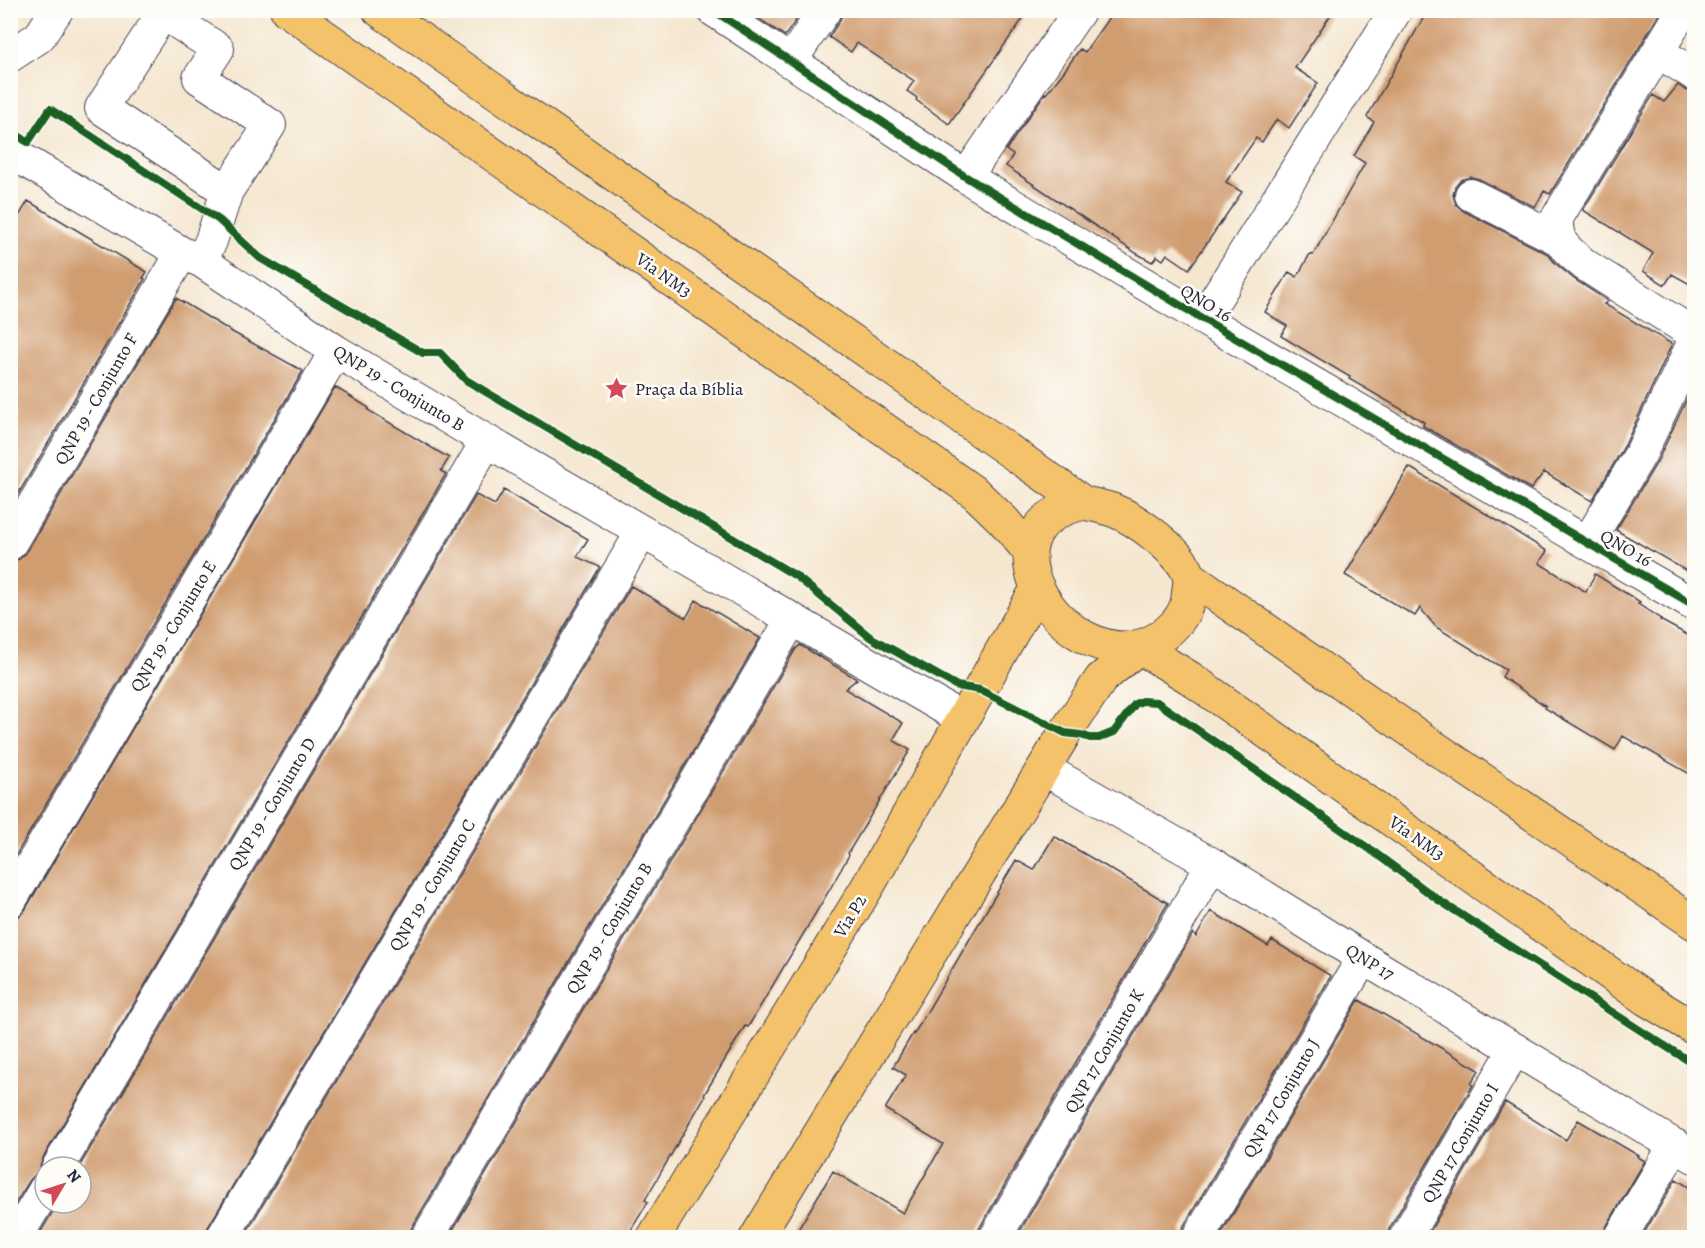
<svg xmlns="http://www.w3.org/2000/svg" width="1705" height="1248" viewBox="0 0 1705 1248" font-family="Alegreya,serif">
<style>
.building{fill:#d09d71}
.lines{fill:none;stroke-linecap:round;stroke-linejoin:round}
.minor-casing{stroke:#423f51;stroke-width:34}
.major-casing{stroke:#423f51;stroke-width:35}
.minor{stroke:#fff;stroke-width:32}
.major{stroke:#f3c26a;stroke-width:33}
.cycleway-casing{stroke:#fdfcf7;stroke-width:11}
.cycleway{stroke:#1b5e20;stroke-width:8}
.labels{text-anchor:middle;stroke-width:5;stroke-linejoin:round;paint-order:stroke}
.street-label{font-size:18px;fill:#22223b;stroke:#fdfcf7}
.poi-label{font-size:18px;fill:#22223b;stroke:#fdfcf7;text-anchor:start}
</style>
<rect width="100%" height="100%" fill="#fdfcf7"/>
<filter id="ink" filterUnits="userSpaceOnUse"><feTurbulence type="fractalNoise" baseFrequency=".0167" numOctaves="2"/><feDisplacementMap in="SourceGraphic" scale="12" xChannelSelector="R" yChannelSelector="G"/><feConvolveMatrix kernelMatrix="1 2 1 2 8 2 1 2 1" color-interpolation-filters="sRGB"/></filter>
<filter id="wash" filterUnits="userSpaceOnUse"><feTurbulence type="fractalNoise" baseFrequency=".008" numOctaves="4" result="noise"/><feDisplacementMap in="SourceGraphic" scale="24" xChannelSelector="R" yChannelSelector="G"/><feGaussianBlur stdDeviation="1.35" result="paint"/><feColorMatrix in="noise" values="0 0 0 0 0 0 0 0 0 0 0 0 0 0 0 0 0 1.4 0 .05"/><feComposite in="paint" operator="in"/></filter>
<g filter="url(#wash)">
<rect width="100%" height="100%" fill="#f5e6cf"/>
<g id="blocks">
<path class="building" d="M 746,10 L 803,10 L 785,36 Z
M 843,10 L 1029,10 L 949,124 L 916,100 L 917,98 L 907,91 L 914,81 L 857,43 L 851,52 L 829,37 L 840,20 Z
M 1114,10 L 1334,10 L 1295,68 L 1318,83 L 1289,128 L 1277,119 L 1262,142 L 1256,138 L 1226,182 L 1242,192 L 1189,269 L 1167,254 L 1163,260 L 1157,256 L 1152,262 L 1136,253 L 1006,166 L 1013,155 L 1006,150 L 1045,93 L 1046,94 L 1062,74 L 1080,49 L 1085,52 Z
M 1428,10 L 1662,10 L 1550,194 L 1544,191 L 1535,207 L 1479,179 L 1471,177 L 1461,180 L 1455,187 L 1453,195 L 1456,204 L 1463,211 L 1548,254 L 1555,263 L 1574,279 L 1608,301 L 1604,304 L 1672,344 L 1625,445 L 1592,501 L 1544,472 L 1531,489 L 1423,426 L 1424,422 L 1349,379 L 1350,377 L 1281,336 L 1287,326 L 1265,312 L 1289,272 L 1297,277 L 1310,254 L 1313,255 L 1365,163 L 1354,156 L 1374,122 L 1367,117 Z
M 1678,85 L 1685,90 L 1695,92 L 1695,287 L 1672,274 L 1665,285 L 1643,271 L 1653,253 L 1583,210 L 1653,95 L 1664,102 Z
M 28,201 L 147,272 L 143,278 L 145,279 L 10,508 L 10,231 Z
M 176,298 L 234,333 L 303,371 L 10,865 L 10,562 L 19,559 L 26,553 Z
M 1695,382 L 1695,576 L 1616,530 L 1657,462 Z
M 335,387 L 369,408 L 368,410 L 449,458 L 441,471 L 446,474 L 43,1158 L 40,1166 L 41,1172 L 36,1174 L 30,1180 L 10,1212 L 10,919 L 19,916 L 25,910 Z
M 1409,467 L 1547,551 L 1539,563 L 1586,592 L 1595,574 L 1640,602 L 1638,604 L 1661,619 L 1660,620 L 1695,639 L 1695,777 L 1623,736 L 1615,750 L 1545,708 L 1546,706 L 1502,677 L 1506,670 L 1436,627 L 1420,608 L 1415,616 L 1345,575 Z
M 504,490 L 588,539 L 577,557 L 600,567 L 207,1229 L 204,1238 L 37,1238 L 58,1203 L 81,1203 L 81,1167 L 79,1167 L 476,495 L 495,505 Z
M 631,586 L 686,618 L 696,600 L 760,638 L 411,1229 L 409,1238 L 243,1238 Z
M 800,645 L 857,679 L 845,689 L 903,723 L 893,740 L 910,750 L 848,853 L 849,855 L 830,889 L 748,1027 L 745,1026 L 704,1095 L 705,1096 L 645,1200 L 648,1202 L 628,1235 L 624,1232 L 621,1238 L 448,1238 L 795,650 Z
M 1054,836 L 1168,903 L 979,1229 L 977,1238 L 793,1238 L 833,1171 L 903,1213 L 943,1144 L 885,1109 L 906,1075 L 893,1067 L 913,1033 L 914,1034 L 1016,860 L 1034,870 Z
M 1211,911 L 1268,946 L 1272,940 L 1331,976 L 1182,1229 L 1180,1238 L 1016,1238 L 1193,933 L 1196,937 Z
M 1359,1000 L 1479,1070 L 1471,1084 L 1473,1085 L 1389,1229 L 1387,1238 L 1219,1238 Z
M 1505,1102 L 1566,1140 L 1578,1120 L 1639,1156 L 1638,1157 L 1645,1161 L 1605,1229 L 1602,1238 L 1426,1238 Z
M 1676,1179 L 1695,1191 L 1695,1238 L 1641,1238 Z"/>
</g>
</g>
<g filter="url(#ink)">
<use href="#blocks" fill-opacity="0" stroke="#423f51" stroke-width="1.5"/>
<g class="lines">
<defs>
<path id="minor" d="M 713,10 L 966,177 L 1203,319 L 1694,605
M 1683,10 L 1557,218 C 1556,244 1566,249 1585,265 L 1694,334
M 1658,52 L 1694,74
M 10,56 L 39,37 L 57,10
M 790,62 L 825,10
M 10,152 L 182,253 L 201,261 L 336,351 L 487,441 L 963,719
M 966,177 L 1080,10
M 1471,195 L 1560,240
M 201,261 L 211,241 L 227,191 L 270,125 L 199,78 L 218,49 L 163,13 L 101,108 L 227,191
M 1203,319 L 1396,10
M 1588,542 L 1641,453 L 1694,341
M 10,544 L 182,253
M 1044,769 L 1212,864 L 1363,958 L 1694,1157
M 10,901 L 336,351
M 58,1167 L 487,441
M 16,1238 L 45,1189
M 222,1238 L 642,532
M 427,1238 L 792,619
M 995,1238 L 1212,864
M 1198,1238 L 1363,958
M 1405,1238 L 1515,1049
M 1620,1238 L 1675,1145"/>
<path id="major" d="M 287,10 L 975,493 L 1004,521 L 1029,551
M 379,10 L 1084,503 C 1094,505 1105,507 1115,511 C 1136,519 1183,553 1189,576 C 1191,582 1188,592 1188,598 C 1186,617 1168,634 1151,642 C 1070,679 964,529 1084,503
M 1189,576 L 1431,745 L 1694,923
M 653,1238 L 868,886 L 1037,589
M 756,1238 L 1065,733 L 1101,679 L 1139,647 L 1190,678 L 1646,999 L 1694,1028"/>
</defs>
<use href="#minor" class="minor-casing"/>
<use href="#major" class="major-casing"/>
<use href="#minor" class="minor"/>
<use href="#major" class="major"/>
<defs>
<path id="cycleway" d="M 713,10 L 966,177 L 1203,319 L 1694,605
M 10,131 L 28,142 L 50,109 L 219,220 L 260,258 L 423,353 L 440,353 L 466,380 L 796,576 L 870,637 L 957,686 L 980,690 L 1065,733 L 1081,735 L 1090,738 L 1099,738 L 1114,732 L 1135,704 L 1142,701 L 1157,702 L 1371,850 L 1440,901 L 1646,1034 L 1694,1064"/>
</defs>
<use href="#cycleway" class="cycleway-casing"/>
<use href="#cycleway" class="cycleway"/>
</g>
</g>
<defs>
<symbol id="sight-bare" viewBox="-9 -9 18 18"><path d="M0-6L1.8-2.2L6-1.7L2.9 1.2L3.7 5.4L0 3.3L-3.7 5.4L-2.9 1.2L-6-1.7L-1.8-2.2Z" fill="#d1495b" stroke="#fdfcf7" stroke-width="2.5" paint-order="stroke"/></symbol>
</defs>
<g fill-rule="evenodd">
<use href="#sight-bare" x="600" y="372" width="33" height="33"/>
</g>
<g class="labels">
<g class="street-label">
<text transform="translate(664 275) rotate(35)" y="6">Via NM3</text>
<text transform="translate(1206 303) rotate(31)" y="6">QNO 16</text>
<text transform="translate(399 388) rotate(31)" y="6">QNP 19 - Conjunto B</text>
<text transform="translate(96 399) rotate(-60)" y="6">QNP 19 - Conjunto F</text>
<text transform="translate(1626 548) rotate(30)" y="6">QNO 16</text>
<text transform="translate(173 626) rotate(-59)" y="6">QNP 19 - Conjunto E</text>
<text transform="translate(272 804) rotate(-59)" y="6">QNP 19 - Conjunto D</text>
<text transform="translate(1417 838) rotate(35)" y="6">Via NM3</text>
<text transform="translate(432 885) rotate(-59)" y="6">QNP 19 - Conjunto C</text>
<text transform="translate(850 916) rotate(-59)" y="6">Via P2</text>
<text transform="translate(609 928) rotate(-59)" y="6">QNP 19 - Conjunto B</text>
<text transform="translate(1370 962) rotate(31)" y="6">QNP 17</text>
<text transform="translate(1104 1051) rotate(-60)" y="6">QNP 17 Conjunto K</text>
<text transform="translate(1281 1098) rotate(-60)" y="6">QNP 17 Conjunto J</text>
<text transform="translate(1460 1143) rotate(-60)" y="6">QNP 17 Conjunto I</text>
</g>
<g class="poi-label">
<text x="635" y="395">Praça da Bíblia</text>
</g>
</g>
<rect width="1705" height="1248" fill="none" stroke="#fdfcf7" stroke-width="36"/>
<g transform="translate(63 1185) rotate(51)"><circle r="28" fill="#fdfcf7" stroke="#a5a5ac" stroke-width="1.5"/>
<path d="M0-4.5L10 22L0 15L-10 22Z" fill="#d1495b"/>
<text y="-9" font-size="16" font-weight="bold" text-anchor="middle" fill="#22223b">N</text>
</g>
</svg>
